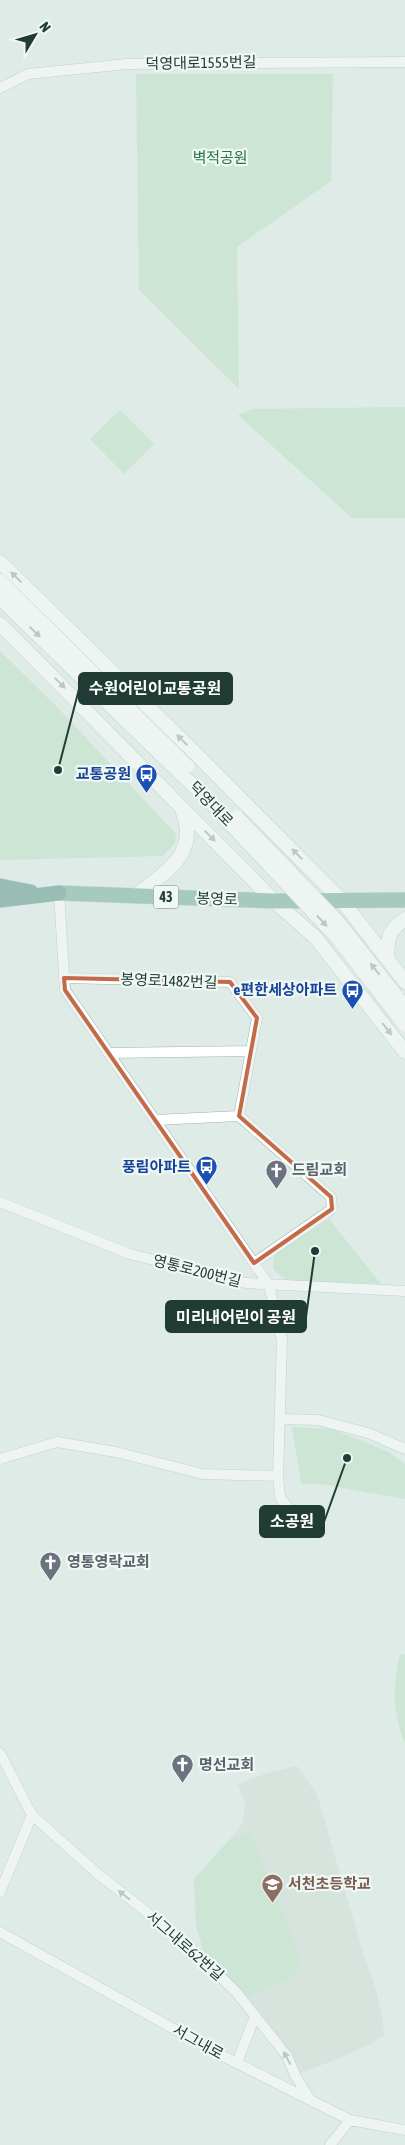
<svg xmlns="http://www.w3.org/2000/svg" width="405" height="2145" viewBox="0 0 405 2145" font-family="'Asap Condensed','Noto Sans KR',sans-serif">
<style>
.built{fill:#cedbd5}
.green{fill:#b7dec2}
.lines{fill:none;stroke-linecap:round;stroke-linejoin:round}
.minor-casing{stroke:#a2b3ad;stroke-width:11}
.secondary-casing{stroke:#9eb8ae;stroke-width:15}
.primary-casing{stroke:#c1c8c6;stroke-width:16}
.trunk-casing{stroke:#c1c8c6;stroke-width:16}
.minor{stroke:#fff;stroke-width:10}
.secondary{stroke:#fff;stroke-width:14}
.primary{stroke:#62a393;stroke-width:15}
.trunk{stroke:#468678;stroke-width:15}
.secondary-bridge-casing{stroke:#9eb8ae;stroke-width:15;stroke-linecap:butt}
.secondary-bridge{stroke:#fff;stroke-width:14}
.oneway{fill:#909e9a}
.marked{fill:none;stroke:#c36a49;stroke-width:4;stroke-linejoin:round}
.labels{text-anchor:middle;stroke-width:4.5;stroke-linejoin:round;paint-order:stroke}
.shield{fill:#f0f8f4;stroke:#5e746e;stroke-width:1}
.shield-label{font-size:14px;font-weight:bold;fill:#203c35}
.street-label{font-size:15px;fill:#203c35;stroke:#f0f8f4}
.park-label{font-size:15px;fill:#287546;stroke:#f0f8f4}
.transit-label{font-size:15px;font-weight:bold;fill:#164399;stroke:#f0f8f4;text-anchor:end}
.worship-label{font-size:15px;font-weight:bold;fill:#5b616d;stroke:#f0f8f4;text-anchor:start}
.education-label{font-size:15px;font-weight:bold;fill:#785e54;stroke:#f0f8f4;text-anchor:start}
.leader{fill:none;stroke:#203c35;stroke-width:2}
.callout-dot{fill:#203c35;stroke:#f0f8f4;stroke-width:2}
.callout{fill:#203c35;stroke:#203c35;stroke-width:2}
.callout-label{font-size:16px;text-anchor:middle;font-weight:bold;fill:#fff}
</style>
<rect width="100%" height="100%" fill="#dfebe6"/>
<path class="built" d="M 297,1766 L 317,1794 L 363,1953 L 376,1990 L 382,2015 L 384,2035 L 370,2044 L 340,2058 L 295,2075 L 196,1927 L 194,1879 L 217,1855 L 243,1823 L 245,1803 L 238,1784 L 267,1773 Z"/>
<path class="green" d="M 136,74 L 333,74 L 331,181 L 237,247 L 239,389 L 139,290 Z
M 405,407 L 405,518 L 352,518 L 238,415 L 253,409 Z
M 120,410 L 154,444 L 124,474 L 90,439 Z
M 0,651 L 55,705 L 176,834 L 175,843 L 163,856 L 0,860 Z
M 329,1219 L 381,1284 L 287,1281 L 273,1269 L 274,1256 L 268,1254 L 283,1248 Z
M 292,1427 L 332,1429 L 389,1452 L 405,1464 L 405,1499 L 321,1484 L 301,1484 Z
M 405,1654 L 405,1744 C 393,1712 392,1688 400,1655 Z
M 251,1833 L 301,1958 L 299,1968 L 293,1977 L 242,1999 L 208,1964 L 196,1927 L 194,1879 L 228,1841 Z"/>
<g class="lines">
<defs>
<path id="minor" d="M 0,88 L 28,74 L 127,64 L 405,62
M 59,893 L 65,990 L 269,1285 L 282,1340 L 278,1476 L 280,1497 L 298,1522
M 64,978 L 230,982 L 257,1018 L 239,1116
M 108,1053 L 251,1051
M 239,1116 L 331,1197 L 332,1209 L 254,1263
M 155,1120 L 239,1116
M 0,1202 L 130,1254 L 246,1283 L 405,1291
M 280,1419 L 318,1420 L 368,1433 L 405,1449
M 0,1459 L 57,1442 L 116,1452 L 203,1474 L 278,1476
M 0,1753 L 32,1815 L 0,1892
M 32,1815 L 98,1874 L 185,1942 L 236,1992 L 287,2056 L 295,2075 L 310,2100
M 0,1932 L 219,2054 L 350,2120 L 405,2130
M 237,2063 L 255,2016
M 330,2145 L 350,2120"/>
<path id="secondary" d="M 0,562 L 192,750 L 343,902 L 405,982
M 0,624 L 274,901 L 315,937 L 405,1052
M 135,896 C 156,879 187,863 187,832 C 187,824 184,816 182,809
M 387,959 C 388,938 387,932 405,919"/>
<path id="primary" d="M 59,893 L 274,901 L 405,900"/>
<path id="trunk" d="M 0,886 L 31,892
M 0,900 L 59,893"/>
</defs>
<use href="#minor" class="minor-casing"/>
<use href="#secondary" class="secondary-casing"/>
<use href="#primary" class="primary-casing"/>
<use href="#trunk" class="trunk-casing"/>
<use href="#minor" class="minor"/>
<use href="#secondary" class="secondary"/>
<use href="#primary" class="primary"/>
<use href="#trunk" class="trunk"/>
<defs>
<path id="secondary-bridge" d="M 0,581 L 187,766
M 0,598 L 210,802 L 335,935 L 405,1025
M 237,817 L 338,922 L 405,1007"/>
</defs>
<use href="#secondary-bridge" class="secondary-bridge-casing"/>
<use href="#secondary-bridge" class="secondary-bridge"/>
</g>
<defs><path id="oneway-solid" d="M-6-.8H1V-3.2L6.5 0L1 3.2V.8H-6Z" transform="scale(1.25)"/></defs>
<g class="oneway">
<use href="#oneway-solid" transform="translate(16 577) rotate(-135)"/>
<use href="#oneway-solid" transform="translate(35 632) rotate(44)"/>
<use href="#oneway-solid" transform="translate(60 683) rotate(45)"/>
<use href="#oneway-solid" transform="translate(182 740) rotate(-136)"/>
<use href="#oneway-solid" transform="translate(210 836) rotate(45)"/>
<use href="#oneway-solid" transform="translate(297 854) rotate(-134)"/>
<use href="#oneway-solid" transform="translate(322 921) rotate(47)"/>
<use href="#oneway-solid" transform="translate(375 969) rotate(-128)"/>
<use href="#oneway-solid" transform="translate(387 1029) rotate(52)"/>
<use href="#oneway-solid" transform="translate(124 1895) rotate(-142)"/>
<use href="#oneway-solid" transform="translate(287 2058) rotate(-118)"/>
</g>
<path d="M0 0H405V2145H0ZM 64,978 L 230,982 L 257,1018 L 239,1116 L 331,1197 L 332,1209 L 254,1263 L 65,990 Z" fill="#dfebe6" fill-opacity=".55" fill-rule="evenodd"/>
<path class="marked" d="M 64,978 L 230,982 L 257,1018 L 239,1116 L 331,1197 L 332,1209 L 254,1263 L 65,990 Z"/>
<defs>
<symbol id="bus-pin" viewBox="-11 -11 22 30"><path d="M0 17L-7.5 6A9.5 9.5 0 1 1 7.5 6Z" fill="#1a4fb4" stroke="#f0f8f4"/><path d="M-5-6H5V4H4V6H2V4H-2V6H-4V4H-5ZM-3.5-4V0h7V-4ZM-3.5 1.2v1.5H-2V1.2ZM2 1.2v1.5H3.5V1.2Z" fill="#fff"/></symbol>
<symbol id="church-pin" viewBox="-11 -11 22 30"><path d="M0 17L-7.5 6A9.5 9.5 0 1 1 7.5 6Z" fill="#6b7280" stroke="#f0f8f4"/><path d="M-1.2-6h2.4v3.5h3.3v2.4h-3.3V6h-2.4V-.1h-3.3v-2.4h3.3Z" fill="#fff"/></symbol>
<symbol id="school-pin" viewBox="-11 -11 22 30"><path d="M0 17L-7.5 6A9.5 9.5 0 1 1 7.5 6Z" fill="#8d6e63" stroke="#f0f8f4"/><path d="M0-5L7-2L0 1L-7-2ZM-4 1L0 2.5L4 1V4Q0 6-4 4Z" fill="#fff"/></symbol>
</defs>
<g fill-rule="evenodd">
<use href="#bus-pin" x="134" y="762" width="25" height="34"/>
<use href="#bus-pin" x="340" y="978" width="25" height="34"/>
<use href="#bus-pin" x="194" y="1154" width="25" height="34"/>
<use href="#church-pin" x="264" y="1158" width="25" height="34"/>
<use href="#church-pin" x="38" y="1550" width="25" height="34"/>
<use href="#church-pin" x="170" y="1752" width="25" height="34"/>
<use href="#school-pin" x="260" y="1872" width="25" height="34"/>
</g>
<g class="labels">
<rect class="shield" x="153.5" y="885.5" width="25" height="23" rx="4"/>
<g class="shield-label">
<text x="166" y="902">43</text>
</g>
<g class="street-label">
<text transform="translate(201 63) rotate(-1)" y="5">덕영대로1555번길</text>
<text transform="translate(211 804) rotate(46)" y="5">덕영대로</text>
<text transform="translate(217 899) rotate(2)" y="5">봉영로</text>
<text transform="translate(169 981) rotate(2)" y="5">봉영로1482번길</text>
<text transform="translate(197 1271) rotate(14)" y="5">영통로200번길</text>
<text transform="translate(185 1946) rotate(41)" y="5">서그내로62번길</text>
<text transform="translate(198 2042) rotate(29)" y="5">서그내로</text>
</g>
<g class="park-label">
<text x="220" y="163">벽적공원</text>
</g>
<g class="transit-label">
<text x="131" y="779">교통공원</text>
<text x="337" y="995">e편한세상아파트</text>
<text x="191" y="1172">풍림아파트</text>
</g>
<g class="worship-label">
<text x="292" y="1175">드림교회</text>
<text x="67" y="1567">영통영락교회</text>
<text x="199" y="1770">명선교회</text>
</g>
<g class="education-label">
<text x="288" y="1889">서천초등학교</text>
</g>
</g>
<path class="leader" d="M58 770L79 689M315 1251L306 1317M347 1458L324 1522"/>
<g class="callout-dot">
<circle cx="58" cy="770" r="5"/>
<circle cx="315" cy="1251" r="5"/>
<circle cx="347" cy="1458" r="5"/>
</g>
<g class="callout">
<rect x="79" y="673" width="153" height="31" rx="5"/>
<rect x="166" y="1301" width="140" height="31" rx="5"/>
<rect x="260" y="1506" width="64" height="31" rx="5"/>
</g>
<g class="callout-label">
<text x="155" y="694">수원어린이교통공원</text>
<text x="236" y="1323">미리내어린이 공원</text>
<text x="292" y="1527">소공원</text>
</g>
<g transform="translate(35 35) rotate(52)" stroke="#f0f8f4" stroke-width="4" paint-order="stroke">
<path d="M0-4L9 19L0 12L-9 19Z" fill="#203c35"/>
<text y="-8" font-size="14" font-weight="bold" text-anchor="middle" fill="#203c35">N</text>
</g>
</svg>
